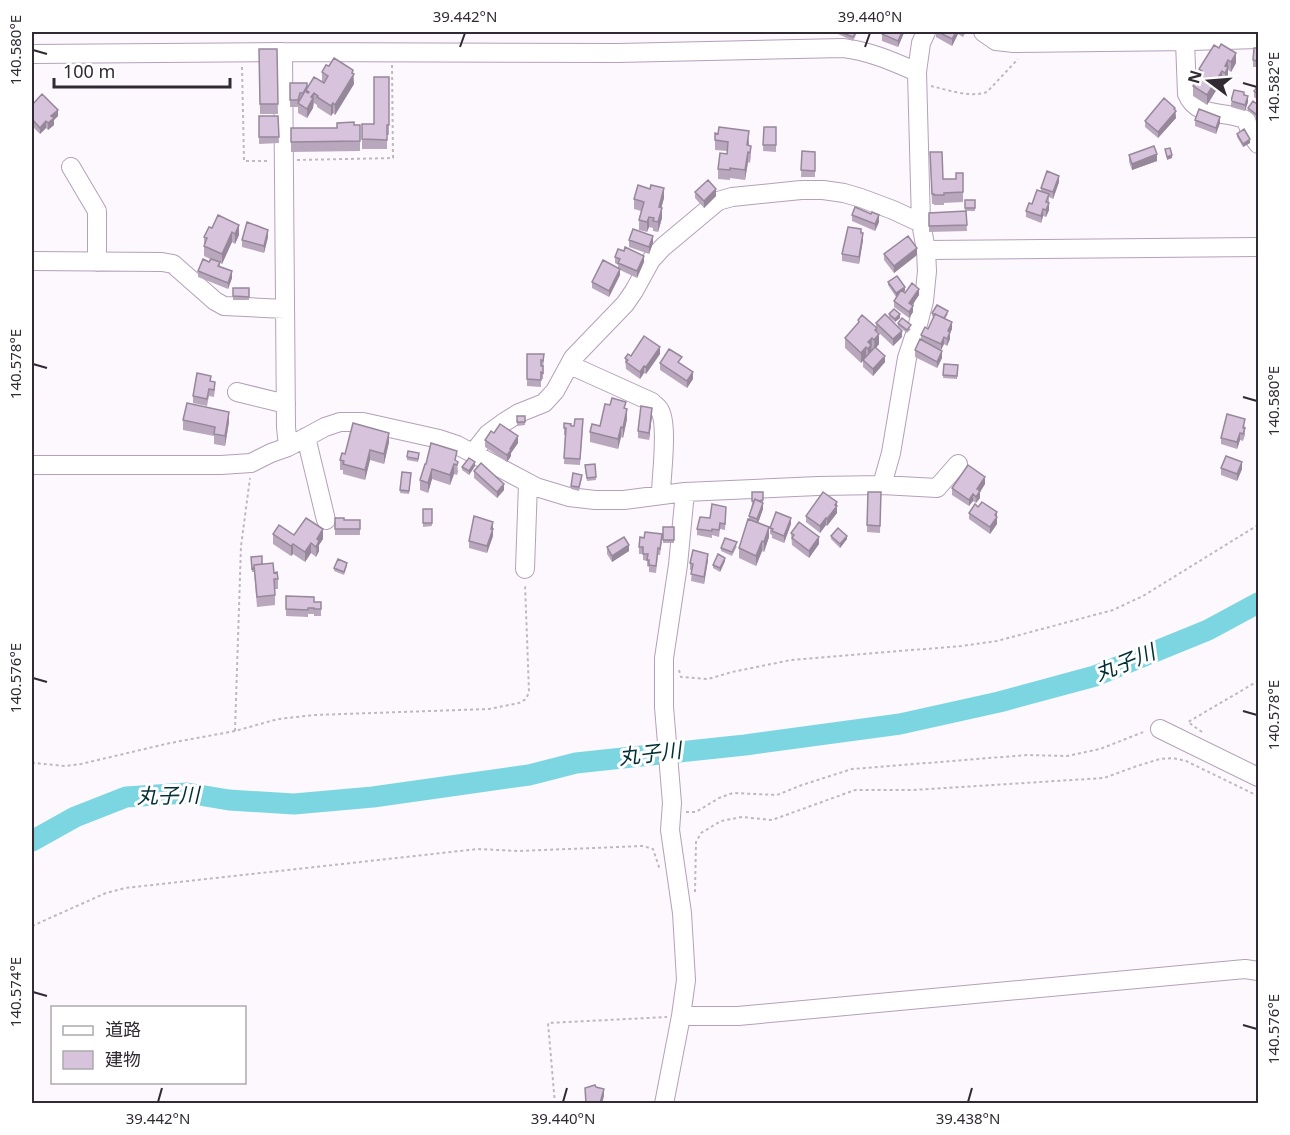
<svg xmlns="http://www.w3.org/2000/svg" width="1290" height="1135" viewBox="0 0 1290 1135" font-family="'Noto Sans','Noto Sans JP',sans-serif">
<style>
.lines{fill:none;stroke-linecap:round;stroke-linejoin:round}
.river{stroke:#7cd6e2;stroke-width:21}
.minor-casing{stroke:#b4a0b9;stroke-width:20}
.path{stroke:#beb9bf;stroke-width:2;stroke-dasharray:3 3;stroke-linecap:butt}
.minor{stroke:#fff;stroke-width:18}
.wall{fill:#b9a8bd}
.shaded-wall{fill:#96889a}
.building{fill:#d7c3dc;stroke:#96889a;stroke-width:1.5}
.ticks{fill:none;stroke:#312933;stroke-width:2}
.labels{text-anchor:middle;stroke-width:6;stroke-linejoin:round;paint-order:stroke}
.water-label{font-size:21px;font-style:italic;fill:#012f35;stroke:#fff}
.neatline{fill:none;stroke:#312933;stroke-width:2}
.ticks-label{font-size:15px;text-anchor:middle;fill:#312933}
</style>
<rect width="100%" height="100%" fill="#fcf8fd"/>
<g class="lines">
<path class="river" d="M 32,841 L 75,817 L 126,797 L 187,793 L 229,800 L 294,804 L 373,797 L 529,775 L 576,763 L 745,745 L 900,724 L 999,702 L 1095,676 L 1208,630 L 1258,603"/>
<defs>
<path id="minor" d="M 983,32 L 996,41 L 1014,43 L 1192,41 L 1258,39
M 1185,41 L 1187,94 C 1197,119 1226,110 1246,120 L 1251,134 L 1258,144
M 283,52 L 286,427 L 288,447
M 32,54 L 283,52 L 618,53 L 843,48 C 869,51 892,61 917,72
M 71,167 L 97,211 L 97,262
M 926,250 L 1258,247
M 32,261 L 162,262 L 173,264 L 215,301 L 224,306 L 285,309
M 570,365 L 652,402 C 653,404 658,407 659,409 C 669,423 661,476 661,494
M 237,392 L 286,404
M 306,437 L 326,520
M 473,453 L 488,434 L 503,423 L 519,413 L 544,403 L 555,391 L 573,358 L 625,304 L 634,291 L 651,260 L 663,247 L 718,201 L 732,197 L 801,190 L 823,190 L 844,193 L 861,198 L 893,210 L 921,223
M 32,465 L 221,465 L 251,463 L 271,453 L 288,447 L 325,427 L 340,422 L 363,422 L 439,439 L 457,445 L 536,487 L 569,497 L 595,500 L 624,500 L 685,492 L 818,486 L 882,485 L 937,488 L 958,464
M 882,485 L 891,453 L 907,358 L 917,328 L 924,301 L 927,271 L 926,250 L 921,223 L 917,72 L 921,43 L 926,32
M 525,569 L 528,483
M 1160,729 L 1258,777
M 681,1016 L 738,1016 L 1245,969 L 1258,971
M 664,1104 L 681,1016 L 686,980 L 682,913 L 670,830 L 672,803 L 664,707 L 664,658 L 678,565 L 685,492"/>
</defs>
<use href="#minor" class="minor-casing"/>
<path class="path" d="M 242,67 L 244,161 L 270,161
M 931,86 C 949,90 969,98 987,92 L 1018,59
M 297,160 L 393,158 L 392,65
M 679,670 L 681,677 L 708,679 L 732,672 L 791,660 L 961,646 L 997,641 L 1113,610 L 1143,596 L 1258,525
M 235,731 L 241,546 L 250,478
M 1202,732 L 1188,722 L 1258,681
M 32,764 L 34,763 L 65,766 L 81,764 L 170,743 L 235,731 L 278,719 L 314,715 L 489,709 L 519,703 L 526,699 L 529,692 L 525,584
M 686,812 L 696,812 L 719,798 L 733,793 L 777,795 L 802,785 L 852,769 L 1027,755 L 1067,756 L 1100,749 L 1146,731
M 695,892 L 696,842 L 701,833 L 721,821 L 742,817 L 772,820 L 855,790 L 913,790 L 1104,778 L 1137,766 L 1160,759 L 1173,758 L 1186,761 L 1258,796
M 32,926 L 106,893 L 125,888 L 478,849 L 518,851 L 643,846 L 653,849 L 660,870
M 555,1104 L 548,1023 L 667,1017"/>
<use href="#minor" class="minor"/>
</g>
<path class="wall" d="M 838,32 L 857,32 L 857,33 L 853,41 L 838,34 Z
M 904,32 L 898,47 L 882,41 L 882,34 Z
M 936,32 L 966,32 L 963,37 L 958,34 L 952,46 L 936,37 Z
M 1002,32 L 1010,32 L 1010,33 L 1002,33 Z
M 1214,45 L 1236,63 L 1231,72 L 1228,70 L 1228,77 L 1225,83 L 1222,81 L 1207,105 L 1193,96 L 1193,86 L 1199,77 L 1199,69 Z
M 1258,48 L 1258,67 L 1253,67 L 1253,60 Z
M 259,49 L 277,49 L 278,114 L 260,114 Z
M 322,72 L 353,74 L 354,84 L 335,115 L 333,113 L 331,116 L 317,107 L 317,105 L 314,103 L 313,108 L 307,118 L 298,113 L 298,107 L 290,107 L 290,83 L 307,83 L 307,89 L 322,82 Z
M 389,77 L 389,135 L 387,135 L 387,149 L 362,149 L 362,124 L 374,124 Z
M 1258,86 L 1258,114 L 1256,117 L 1248,111 L 1248,108 L 1258,105 L 1258,100 L 1254,97 L 1254,91 Z
M 1231,101 L 1248,102 L 1245,111 L 1231,107 Z
M 32,105 L 58,116 L 54,120 L 54,125 L 48,130 L 46,128 L 40,134 L 32,126 Z
M 1175,111 L 1176,118 L 1158,138 L 1145,127 L 1145,121 Z
M 259,116 L 278,116 L 279,143 L 259,144 Z
M 1195,120 L 1220,123 L 1216,134 L 1195,126 Z
M 354,125 L 360,125 L 360,151 L 291,152 L 291,128 L 337,128 Z
M 764,127 L 776,127 L 776,152 L 763,151 Z
M 1237,134 L 1250,143 L 1243,147 L 1237,137 Z
M 715,140 L 749,141 L 749,145 L 751,156 L 750,163 L 748,162 L 745,180 L 730,178 L 730,180 L 718,179 L 718,169 L 727,154 L 727,151 L 715,150 Z
M 802,151 L 815,152 L 815,177 L 801,177 Z
M 930,152 L 943,179 L 956,179 L 963,173 L 963,202 L 944,203 L 944,205 L 934,205 L 934,204 L 932,204 Z
M 1129,155 L 1157,161 L 1132,170 L 1129,162 Z
M 1059,182 L 1053,199 L 1049,197 L 1049,210 L 1046,217 L 1043,216 L 1041,223 L 1026,217 L 1026,211 L 1041,191 L 1041,188 Z
M 695,192 L 716,196 L 704,208 L 695,198 Z
M 664,198 L 661,208 L 662,218 L 658,232 L 653,231 L 653,228 L 649,227 L 647,232 L 639,230 L 639,220 L 641,211 L 634,209 L 634,199 Z
M 965,200 L 975,200 L 975,211 L 965,211 Z
M 966,211 L 967,231 L 929,232 L 929,213 Z
M 871,214 L 879,222 L 875,231 L 852,221 L 852,215 Z
M 218,215 L 239,235 L 235,244 L 232,242 L 222,264 L 220,263 L 220,266 L 232,278 L 228,289 L 198,277 L 198,271 L 209,262 L 210,259 L 204,256 L 204,237 L 212,228 Z
M 258,227 L 268,237 L 264,253 L 242,247 L 242,240 Z
M 861,233 L 863,240 L 859,264 L 842,261 L 842,254 Z
M 629,240 L 653,243 L 649,254 L 629,247 Z
M 884,254 L 917,255 L 894,273 L 884,260 Z
M 615,257 L 644,262 L 637,278 L 620,270 L 620,275 L 609,297 L 592,288 L 592,282 L 618,268 L 618,265 L 615,263 Z
M 888,282 L 905,291 L 903,292 L 905,293 L 919,295 L 912,305 L 913,312 L 909,318 L 894,307 L 894,301 L 896,297 L 888,285 Z
M 233,288 L 249,288 L 249,300 L 233,300 Z
M 932,313 L 948,314 L 945,319 L 952,329 L 950,333 L 950,339 L 947,346 L 944,344 L 941,350 L 942,358 L 937,368 L 915,357 L 915,350 L 921,340 L 921,335 L 928,329 L 934,317 L 932,316 Z
M 889,314 L 900,318 L 895,322 L 889,317 Z
M 858,320 L 876,327 L 876,323 L 902,337 L 893,346 L 877,331 L 879,344 L 876,348 L 885,362 L 873,376 L 863,367 L 863,361 L 861,363 L 845,348 L 845,338 L 858,324 Z
M 898,323 L 911,329 L 907,333 L 898,326 Z
M 527,354 L 544,354 L 543,379 L 541,379 L 541,387 L 527,386 Z
M 660,354 L 646,374 L 644,373 L 640,379 L 626,369 L 625,358 L 631,356 Z
M 660,363 L 693,379 L 687,388 L 660,370 Z
M 944,364 L 958,365 L 957,379 L 943,378 Z
M 211,381 L 215,389 L 214,397 L 209,396 L 207,406 L 193,403 L 193,396 Z
M 626,409 L 627,419 L 623,438 L 621,437 L 618,449 L 590,442 L 590,432 Z
M 652,415 L 649,440 L 638,438 L 638,431 Z
M 517,416 L 525,416 L 525,425 L 517,426 Z
M 183,420 L 229,422 L 225,446 L 214,444 L 214,436 L 183,430 Z
M 564,423 L 571,426 L 583,426 L 580,465 L 564,464 L 565,435 L 564,435 Z
M 1245,426 L 1245,435 L 1243,441 L 1240,440 L 1237,449 L 1221,444 L 1221,438 Z
M 494,433 L 518,443 L 511,453 L 511,456 L 507,462 L 485,447 L 485,440 Z
M 389,442 L 384,464 L 370,460 L 365,480 L 343,474 L 343,470 L 340,470 L 340,460 L 345,454 Z
M 407,457 L 419,457 L 418,462 L 407,460 Z
M 457,461 L 458,472 L 457,475 L 454,474 L 450,485 L 432,479 L 428,493 L 420,490 L 420,480 L 425,464 Z
M 595,464 L 596,480 L 587,481 L 585,468 Z
M 475,466 L 469,475 L 462,470 L 462,467 Z
M 1221,468 L 1242,469 L 1237,481 L 1221,475 Z
M 474,471 L 504,490 L 497,498 L 474,478 Z
M 402,472 L 411,473 L 409,494 L 400,493 Z
M 582,478 L 579,491 L 571,489 L 571,486 Z
M 985,484 L 980,492 L 980,498 L 976,503 L 973,501 L 969,506 L 952,495 L 952,488 Z
M 752,492 L 763,500 L 763,509 L 758,523 L 769,537 L 764,552 L 762,551 L 756,566 L 739,558 L 739,548 L 749,520 L 749,516 L 752,504 Z
M 868,492 L 881,492 L 880,533 L 867,532 Z
M 978,507 L 997,512 L 997,524 L 990,534 L 969,519 L 969,513 Z
M 423,509 L 432,509 L 432,526 L 423,527 Z
M 837,509 L 837,513 L 827,526 L 826,525 L 820,533 L 806,522 L 806,516 Z
M 726,513 L 725,530 L 720,529 L 719,537 L 712,535 L 712,538 L 697,535 L 697,529 L 710,518 Z
M 335,518 L 344,520 L 360,520 L 360,535 L 335,535 Z
M 493,522 L 493,536 L 487,553 L 469,548 L 469,541 Z
M 791,524 L 784,543 L 772,538 L 772,535 L 770,534 L 770,528 Z
M 663,527 L 674,527 L 674,543 L 663,543 Z
M 791,533 L 819,544 L 809,558 L 792,545 Z
M 273,534 L 294,535 L 323,539 L 319,545 L 319,551 L 316,557 L 311,553 L 305,562 L 293,554 L 291,556 L 273,544 Z
M 831,536 L 847,539 L 840,548 L 831,539 Z
M 662,540 L 660,555 L 658,555 L 656,573 L 649,572 L 649,567 L 647,566 L 647,561 L 643,560 L 643,554 L 639,554 L 639,547 Z
M 737,546 L 732,556 L 721,551 L 721,548 Z
M 607,547 L 629,551 L 612,562 L 607,554 Z
M 251,557 L 262,564 L 274,573 L 278,579 L 278,589 L 275,589 L 275,605 L 257,607 L 254,572 L 252,572 Z
M 708,560 L 704,584 L 691,581 L 692,570 L 690,570 L 690,563 Z
M 725,561 L 720,572 L 713,568 L 713,565 Z
M 347,566 L 344,575 L 334,571 L 334,568 Z
M 286,596 L 314,602 L 321,602 L 321,616 L 314,616 L 314,614 L 308,614 L 308,617 L 286,616 Z"/>
<path class="shaded-wall" d="M 902,32 L 904,32 L 904,33 L 898,47 L 898,41 Z
M 956,32 L 958,32 L 958,34 L 952,46 L 952,39 Z
M 1236,53 L 1236,63 L 1231,72 L 1231,62 Z
M 1228,60 L 1228,77 L 1225,83 L 1225,66 Z
M 353,70 L 354,84 L 335,115 L 335,105 Z
M 1222,71 L 1222,81 L 1207,105 L 1207,95 Z
M 314,93 L 313,108 L 307,118 L 307,109 L 311,97 Z
M 1248,96 L 1248,102 L 1245,111 L 1245,105 Z
M 333,103 L 333,113 L 331,116 L 331,106 Z
M 1175,108 L 1176,118 L 1158,138 L 1158,132 Z
M 58,110 L 58,116 L 54,120 L 54,125 L 48,130 L 48,123 L 51,116 Z
M 1220,117 L 1220,123 L 1216,134 L 1216,128 Z
M 46,121 L 46,128 L 40,134 L 40,128 Z
M 749,131 L 748,162 L 745,180 L 745,170 Z
M 1250,139 L 1250,143 L 1243,147 L 1243,144 Z
M 1157,154 L 1157,161 L 1132,170 L 1132,164 Z
M 1172,155 L 1172,158 L 1167,160 L 1167,157 Z
M 1059,176 L 1059,182 L 1053,199 L 1053,192 Z
M 664,188 L 664,198 L 659,217 L 659,207 Z
M 716,189 L 716,196 L 704,208 L 704,201 Z
M 1049,203 L 1049,210 L 1046,217 L 1046,210 Z
M 662,208 L 662,218 L 658,232 L 658,222 Z
M 1043,209 L 1043,216 L 1041,223 L 1041,216 Z
M 879,215 L 879,222 L 875,231 L 875,224 Z
M 649,217 L 649,227 L 647,232 L 647,222 Z
M 239,225 L 239,235 L 235,244 L 235,234 Z
M 268,230 L 268,237 L 264,253 L 264,246 Z
M 232,232 L 232,242 L 222,264 L 222,254 Z
M 863,233 L 863,240 L 859,264 L 859,257 Z
M 653,236 L 653,243 L 649,254 L 649,247 Z
M 917,248 L 917,255 L 894,273 L 894,266 Z
M 644,256 L 644,262 L 637,278 L 637,271 Z
M 620,269 L 620,275 L 609,297 L 609,291 Z
M 232,271 L 232,278 L 228,289 L 228,283 Z
M 905,287 L 905,291 L 896,297 L 896,293 Z
M 919,289 L 919,295 L 909,310 L 909,303 Z
M 913,306 L 913,312 L 909,318 L 909,312 Z
M 900,314 L 900,318 L 895,322 L 895,319 Z
M 952,322 L 952,329 L 950,333 L 950,339 L 947,346 L 948,331 Z
M 877,328 L 877,337 L 879,334 L 879,344 L 874,350 L 875,330 Z
M 902,331 L 902,337 L 893,346 L 893,339 Z
M 944,337 L 944,344 L 941,350 L 941,344 Z
M 872,338 L 871,355 L 868,359 L 868,342 Z
M 660,347 L 660,354 L 646,374 L 646,367 Z
M 866,347 L 866,357 L 861,363 L 861,353 Z
M 942,351 L 942,358 L 937,368 L 937,362 Z
M 885,356 L 885,362 L 873,376 L 873,369 Z
M 644,366 L 644,373 L 640,379 L 640,372 Z
M 693,372 L 693,379 L 687,388 L 687,381 Z
M 652,408 L 652,415 L 649,440 L 649,433 Z
M 627,409 L 627,419 L 623,438 L 623,428 Z
M 229,412 L 229,422 L 225,446 L 225,436 Z
M 621,427 L 621,437 L 618,449 L 618,439 Z
M 389,433 L 389,442 L 384,464 L 384,454 Z
M 1240,433 L 1240,440 L 1237,449 L 1237,442 Z
M 518,436 L 518,443 L 511,453 L 511,456 L 507,462 L 507,455 L 510,449 Z
M 370,450 L 370,460 L 365,480 L 365,470 Z
M 475,462 L 475,466 L 469,475 L 469,471 Z
M 1242,462 L 1242,469 L 1237,481 L 1237,474 Z
M 454,464 L 454,474 L 450,485 L 450,475 Z
M 432,469 L 432,479 L 428,493 L 428,483 Z
M 985,477 L 985,484 L 980,492 L 980,498 L 976,503 L 977,489 Z
M 504,484 L 504,490 L 497,498 L 497,492 Z
M 973,494 L 973,501 L 969,506 L 969,500 Z
M 837,502 L 837,513 L 827,526 L 827,519 Z
M 763,503 L 763,509 L 757,526 L 757,519 Z
M 997,512 L 997,524 L 990,534 L 990,527 Z
M 791,518 L 791,524 L 784,543 L 784,536 Z
M 826,518 L 826,525 L 820,533 L 820,526 Z
M 493,522 L 493,536 L 487,553 L 487,546 Z
M 769,527 L 769,537 L 764,552 L 764,542 Z
M 323,529 L 323,539 L 319,545 L 319,551 L 316,557 L 317,539 Z
M 847,536 L 847,539 L 840,548 L 840,544 Z
M 819,537 L 819,544 L 809,558 L 809,551 Z
M 762,541 L 762,551 L 756,566 L 756,556 Z
M 311,543 L 311,553 L 305,562 L 305,552 Z
M 293,544 L 293,554 L 291,556 L 291,546 Z
M 629,545 L 629,551 L 612,562 L 612,556 Z
M 708,554 L 708,560 L 704,584 L 704,577 Z
M 725,558 L 725,561 L 720,572 L 720,568 Z
M 604,1089 L 604,1096 L 602,1104 L 600,1104 Z"/>
<path class="building" d="M 840,32 L 856,32 L 853,37 Z
M 883,32 L 902,32 L 898,41 L 882,34 Z
M 938,32 L 956,32 L 952,39 Z
M 1221,44 L 1236,53 L 1231,62 L 1228,60 L 1225,66 L 1228,67 L 1225,73 L 1222,71 L 1207,95 L 1193,86 L 1202,71 L 1199,69 L 1214,45 L 1219,48 Z
M 1254,48 L 1258,48 L 1258,61 L 1253,60 Z
M 259,49 L 277,49 L 278,104 L 260,104 Z
M 334,58 L 353,70 L 352,73 L 354,74 L 335,105 L 333,103 L 331,106 L 317,97 L 318,96 L 314,93 L 311,97 L 313,98 L 307,109 L 298,103 L 305,91 L 308,93 L 309,92 L 306,90 L 314,77 L 324,83 L 328,76 L 322,72 L 326,65 L 329,66 Z
M 374,77 L 389,77 L 389,125 L 387,125 L 387,140 L 362,139 L 362,124 L 374,124 Z
M 290,83 L 307,83 L 307,86 L 303,93 L 300,93 L 298,100 L 290,100 Z
M 1258,86 L 1258,94 L 1254,91 Z
M 1234,90 L 1244,92 L 1244,95 L 1248,96 L 1245,105 L 1231,101 Z
M 42,94 L 58,110 L 51,116 L 54,118 L 48,123 L 46,121 L 40,128 L 32,119 L 32,105 Z
M 1164,98 L 1175,108 L 1174,109 L 1176,111 L 1158,132 L 1145,121 Z
M 1253,101 L 1258,105 L 1258,111 L 1256,114 L 1248,108 Z
M 1199,109 L 1220,117 L 1216,128 L 1195,120 Z
M 259,116 L 278,116 L 279,137 L 259,137 Z
M 354,122 L 354,125 L 360,125 L 360,141 L 291,142 L 291,128 L 337,128 L 337,123 Z
M 719,127 L 749,131 L 747,145 L 751,146 L 750,153 L 748,152 L 745,170 L 730,168 L 730,170 L 718,169 L 720,153 L 727,154 L 728,142 L 715,140 L 715,133 L 718,134 Z
M 764,127 L 776,127 L 776,145 L 763,145 Z
M 1244,129 L 1250,139 L 1243,144 L 1237,134 Z
M 1154,146 L 1157,154 L 1132,164 L 1129,155 Z
M 1170,148 L 1172,155 L 1167,157 L 1165,149 Z
M 802,151 L 815,152 L 815,171 L 801,170 Z
M 930,152 L 942,152 L 943,179 L 956,179 L 956,173 L 963,173 L 963,192 L 944,193 L 944,195 L 934,195 L 934,194 L 932,194 Z
M 1047,171 L 1059,176 L 1053,192 L 1041,188 Z
M 708,180 L 716,189 L 704,201 L 695,192 Z
M 638,185 L 650,189 L 651,185 L 664,188 L 659,207 L 662,208 L 658,222 L 653,221 L 654,218 L 649,217 L 647,222 L 639,220 L 644,202 L 634,199 Z
M 1037,190 L 1049,194 L 1046,202 L 1049,203 L 1046,210 L 1043,209 L 1041,216 L 1026,211 L 1029,203 L 1032,204 Z
M 965,200 L 975,200 L 975,208 L 965,208 Z
M 855,207 L 871,214 L 872,212 L 879,215 L 875,224 L 852,215 Z
M 966,211 L 967,225 L 929,226 L 929,213 Z
M 218,215 L 239,225 L 235,234 L 232,232 L 222,254 L 204,246 L 207,238 L 204,237 L 209,227 L 212,228 Z
M 247,222 L 268,230 L 264,246 L 242,240 Z
M 848,227 L 861,229 L 861,233 L 863,233 L 859,257 L 842,254 Z
M 633,229 L 653,236 L 649,247 L 629,240 Z
M 908,236 L 917,248 L 894,266 L 884,254 Z
M 625,247 L 644,256 L 637,271 L 618,263 L 620,259 L 615,257 L 618,249 L 624,251 Z
M 203,259 L 209,262 L 211,259 L 220,262 L 218,266 L 232,271 L 228,283 L 198,271 Z
M 603,260 L 620,269 L 609,291 L 592,282 Z
M 897,276 L 905,287 L 896,293 L 888,282 Z
M 912,283 L 919,289 L 909,303 L 913,306 L 909,312 L 894,301 L 901,290 L 905,293 Z
M 233,288 L 249,288 L 249,297 L 233,296 Z
M 937,305 L 948,311 L 944,318 L 932,313 Z
M 894,309 L 900,314 L 895,319 L 889,314 Z
M 885,314 L 902,331 L 893,339 L 876,323 Z
M 935,314 L 952,322 L 948,331 L 950,332 L 947,339 L 944,337 L 941,344 L 921,335 L 925,327 L 928,329 Z
M 862,315 L 877,328 L 875,330 L 879,334 L 874,340 L 872,338 L 868,342 L 871,345 L 868,349 L 866,347 L 861,353 L 845,338 L 859,322 L 858,320 Z
M 902,318 L 911,325 L 907,330 L 898,323 Z
M 644,336 L 660,347 L 646,367 L 644,366 L 640,372 L 626,362 L 628,360 L 625,358 L 628,354 L 631,356 Z
M 920,339 L 942,351 L 937,362 L 915,350 Z
M 875,347 L 885,356 L 873,369 L 863,360 Z
M 669,349 L 682,357 L 678,362 L 693,372 L 687,381 L 660,363 Z
M 527,354 L 544,354 L 543,361 L 541,360 L 541,366 L 543,366 L 543,373 L 541,372 L 541,380 L 527,379 Z
M 944,364 L 958,365 L 957,376 L 943,375 Z
M 197,373 L 211,376 L 210,381 L 215,382 L 214,390 L 209,389 L 207,399 L 193,396 Z
M 612,398 L 626,402 L 624,408 L 627,409 L 623,428 L 621,427 L 618,439 L 590,432 L 592,424 L 600,426 L 605,404 L 610,405 Z
M 187,403 L 229,412 L 225,436 L 214,434 L 215,427 L 183,420 Z
M 641,406 L 652,408 L 649,433 L 638,431 Z
M 1227,414 L 1245,419 L 1243,428 L 1245,428 L 1243,434 L 1240,433 L 1237,442 L 1221,438 Z
M 517,416 L 525,416 L 525,422 L 517,422 Z
M 575,419 L 583,419 L 580,459 L 564,458 L 566,428 L 564,428 L 564,423 L 571,424 L 571,426 L 574,426 Z
M 353,423 L 389,433 L 384,454 L 370,450 L 365,470 L 343,464 L 344,461 L 340,460 L 342,453 L 345,454 Z
M 500,424 L 518,436 L 510,449 L 511,450 L 507,455 L 485,440 L 491,431 L 494,433 Z
M 431,443 L 457,451 L 455,460 L 458,462 L 457,465 L 454,464 L 450,475 L 432,469 L 428,483 L 420,480 L 425,464 L 426,464 Z
M 408,451 L 419,453 L 418,459 L 407,457 Z
M 1226,456 L 1242,462 L 1237,474 L 1221,468 Z
M 469,458 L 475,462 L 469,471 L 462,467 Z
M 481,463 L 504,484 L 497,492 L 474,471 Z
M 595,464 L 596,477 L 587,478 L 585,465 Z
M 968,465 L 985,477 L 977,489 L 980,491 L 976,497 L 973,494 L 969,500 L 952,488 Z
M 402,472 L 411,473 L 409,491 L 400,490 Z
M 573,473 L 582,475 L 579,487 L 571,486 Z
M 752,492 L 763,492 L 763,500 L 758,501 L 755,499 L 754,501 L 752,501 Z
M 823,492 L 837,502 L 835,505 L 837,506 L 827,519 L 826,518 L 820,526 L 806,516 Z
M 868,492 L 881,492 L 880,526 L 867,525 Z
M 755,499 L 763,503 L 757,519 L 749,516 Z
M 982,502 L 997,512 L 995,515 L 997,517 L 990,527 L 969,513 L 975,504 L 978,507 Z
M 712,504 L 726,507 L 725,524 L 720,523 L 719,530 L 712,529 L 712,531 L 697,529 L 700,517 L 710,518 Z
M 423,509 L 432,509 L 432,523 L 423,523 Z
M 776,512 L 791,518 L 784,536 L 772,531 L 773,529 L 770,528 Z
M 474,516 L 493,522 L 491,529 L 493,529 L 487,546 L 469,541 Z
M 306,518 L 323,529 L 317,539 L 319,541 L 316,547 L 311,543 L 305,552 L 293,544 L 291,546 L 273,534 L 279,525 L 294,535 Z
M 335,518 L 344,518 L 344,520 L 360,520 L 360,529 L 335,529 Z
M 748,519 L 769,527 L 764,542 L 762,541 L 756,556 L 739,548 Z
M 799,522 L 819,537 L 809,551 L 792,538 L 794,535 L 791,533 Z
M 663,527 L 674,527 L 674,540 L 663,540 Z
M 838,528 L 847,536 L 840,544 L 831,536 Z
M 645,532 L 662,534 L 660,549 L 658,548 L 656,566 L 649,565 L 649,560 L 647,560 L 648,554 L 643,554 L 643,547 L 639,547 L 640,537 L 644,538 Z
M 624,537 L 629,545 L 612,556 L 607,547 Z
M 725,538 L 737,542 L 732,552 L 721,548 Z
M 693,550 L 708,554 L 704,577 L 691,574 L 693,564 L 690,563 Z
M 718,554 L 725,558 L 720,568 L 713,565 Z
M 262,556 L 262,564 L 254,565 L 254,568 L 252,569 L 251,557 Z
M 338,559 L 347,563 L 344,572 L 334,568 Z
M 273,563 L 274,573 L 277,572 L 278,579 L 274,579 L 275,595 L 257,597 L 254,565 Z
M 286,596 L 314,597 L 314,602 L 321,602 L 321,609 L 314,609 L 314,608 L 308,608 L 308,610 L 286,609 Z
M 595,1085 L 596,1087 L 604,1089 L 600,1103 L 604,1104 L 586,1104 L 585,1088 Z"/>
<path class="ticks" d="M 460,47 L 465,33M 865,47 L 870,33M 33,50 L 47,54M 1243,83 L 1257,87M 33,364 L 47,368M 1243,397 L 1257,401M 33,678 L 47,682M 1243,711 L 1257,715M 33,992 L 47,996M 1243,1025 L 1257,1029M 158,1102 L 162,1088M 563,1102 L 567,1088M 968,1102 L 972,1088"/>
<g class="labels">
<g class="water-label">
<text transform="translate(1125 663) rotate(-22)" y="7">丸子川</text>
<text transform="translate(650 754) rotate(-7)" y="7">丸子川</text>
<text transform="translate(168 796) rotate(-1)" y="7">丸子川</text>
</g>
</g>
<rect width="1290" height="1135" fill="none" stroke="#ffffff" stroke-width="66"/>
<rect x="51" y="1006" width="195" height="78" fill="#ffffff" stroke="#ada9ad" stroke-width="1.5"/>
<rect x="63" y="1026" width="30" height="9" fill="#ffffff" stroke="#ada9ad" stroke-width="1.5"/>
<text x="105" y="1036" font-size="18" fill="#312933">道路</text>
<rect x="63" y="1051" width="30" height="18" fill="#d7c3dc" stroke="#ada9ad" stroke-width="1.5"/>
<text x="105" y="1066" font-size="18" fill="#312933">建物</text>
<g transform="translate(1209 81) rotate(286)" stroke="#ffffff" stroke-width="4.5" paint-order="stroke">
<path d="M0-4.5L10 22L0 15L-10 22Z" fill="#312933"/>
<text y="-9" font-size="16" font-weight="bold" text-anchor="middle" fill="#312933">N</text>
</g>
<path d="M54 78v9h176v-9" fill="none" stroke="#312933" stroke-width="3"/>
<text x="63" y="78" font-size="18" fill="#312933" stroke="#ffffff" stroke-width="4.5" paint-order="stroke">100 m</text>
<rect x="33" y="33" width="1224" height="1069" class="neatline"/>
<g class="ticks-label">
<text x="465" y="22">39.442°N</text>
<text x="870" y="22">39.440°N</text>
<text transform="translate(16 50) rotate(-90)" y="5">140.580°E</text>
<text transform="translate(1274 87) rotate(-90)" y="5">140.582°E</text>
<text transform="translate(16 364) rotate(-90)" y="5">140.578°E</text>
<text transform="translate(1274 401) rotate(-90)" y="5">140.580°E</text>
<text transform="translate(16 678) rotate(-90)" y="5">140.576°E</text>
<text transform="translate(1274 715) rotate(-90)" y="5">140.578°E</text>
<text transform="translate(16 992) rotate(-90)" y="5">140.574°E</text>
<text transform="translate(1274 1029) rotate(-90)" y="5">140.576°E</text>
<text x="158" y="1124">39.442°N</text>
<text x="563" y="1124">39.440°N</text>
<text x="968" y="1124">39.438°N</text>
</g>
</svg>
